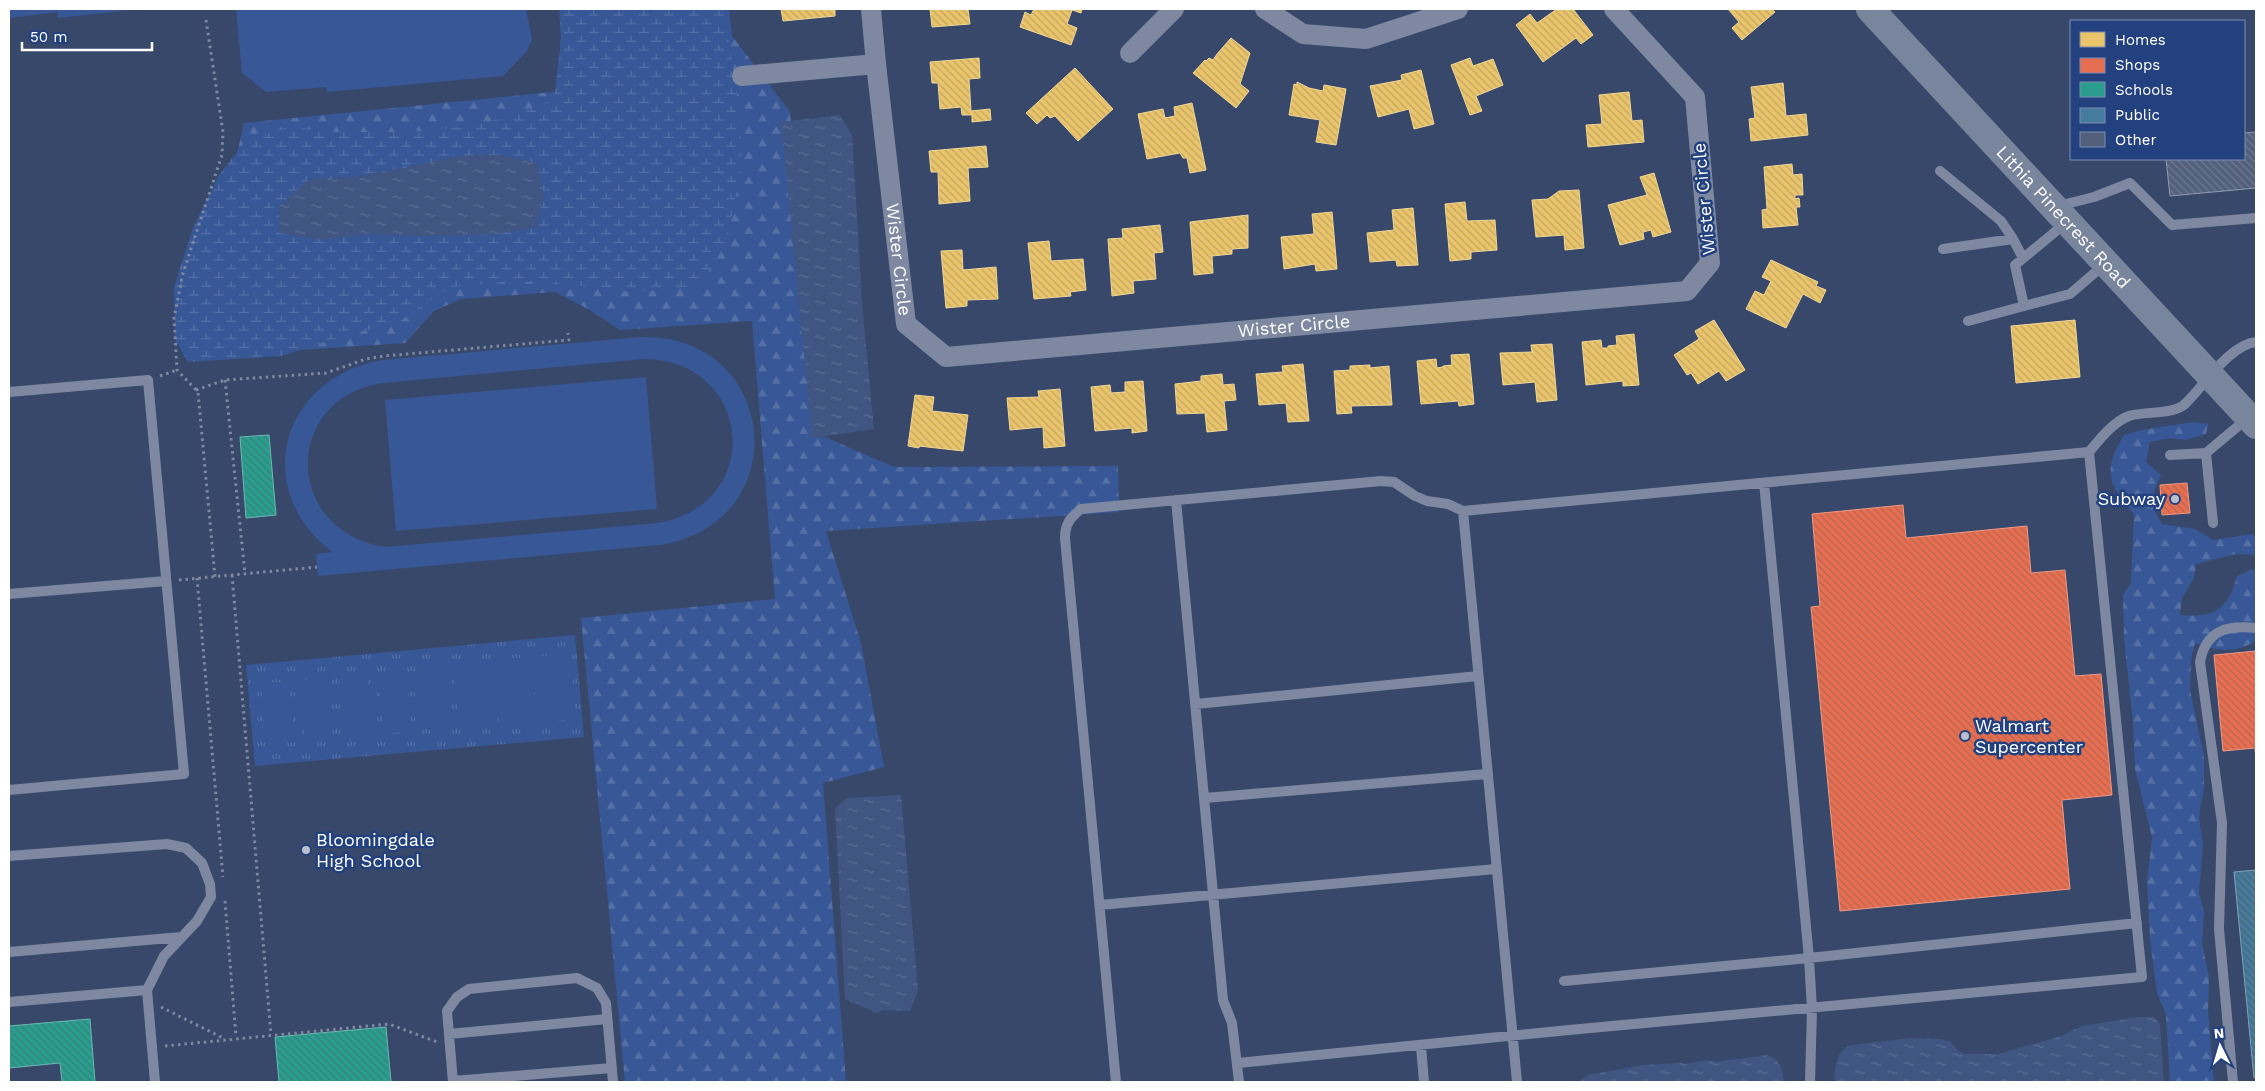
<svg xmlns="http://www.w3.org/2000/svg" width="2265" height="1091" viewBox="0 0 2265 1091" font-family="'Work Sans',sans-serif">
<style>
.grass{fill:url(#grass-tufts)}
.forest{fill:url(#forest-firs)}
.wetland{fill:url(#wetland-marsh);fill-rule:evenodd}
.pitch{fill:#375796;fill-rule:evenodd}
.water{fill:url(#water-ripples)}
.homes{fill:url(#homes-back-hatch);stroke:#f0d697}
.shops{fill:url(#shops-back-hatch);stroke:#ee9a85}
.schools{fill:url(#schools-back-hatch);stroke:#6abab1}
.public{fill:url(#public-back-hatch);stroke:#7da3ba}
.building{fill:url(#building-back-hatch);stroke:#919aaf}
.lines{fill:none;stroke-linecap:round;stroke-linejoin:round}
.path{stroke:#7e89a1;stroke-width:3;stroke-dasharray:2.5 4;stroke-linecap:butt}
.lane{stroke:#7e89a1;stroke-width:10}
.street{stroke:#7e89a1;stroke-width:20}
.secondary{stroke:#79849d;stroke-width:28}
.poi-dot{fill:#b9bfcb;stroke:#23417f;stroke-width:2}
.labels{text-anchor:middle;stroke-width:5;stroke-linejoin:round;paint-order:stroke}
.street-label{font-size:18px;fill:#fff;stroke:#23417f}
.poi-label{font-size:18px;fill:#fff;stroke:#23417f;text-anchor:start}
</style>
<defs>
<pattern id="grass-tufts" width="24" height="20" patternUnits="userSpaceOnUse" patternTransform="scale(1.25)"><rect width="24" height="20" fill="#375796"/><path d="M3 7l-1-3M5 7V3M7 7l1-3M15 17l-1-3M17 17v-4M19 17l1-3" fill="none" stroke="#5570a6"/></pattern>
<pattern id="forest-firs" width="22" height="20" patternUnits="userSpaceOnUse" patternTransform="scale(1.25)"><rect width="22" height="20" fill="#375796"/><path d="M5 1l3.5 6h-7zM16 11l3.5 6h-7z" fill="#5570a6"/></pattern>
<pattern id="wetland-marsh" width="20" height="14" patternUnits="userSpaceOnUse" patternTransform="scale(1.25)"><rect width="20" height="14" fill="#375796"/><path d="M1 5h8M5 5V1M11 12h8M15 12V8" fill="none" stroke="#5570a6"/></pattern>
<pattern id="water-ripples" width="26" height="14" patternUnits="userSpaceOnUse" patternTransform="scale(1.25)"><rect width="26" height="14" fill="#405582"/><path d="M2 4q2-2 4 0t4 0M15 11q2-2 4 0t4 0" fill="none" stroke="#5d6e95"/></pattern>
<pattern id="homes-back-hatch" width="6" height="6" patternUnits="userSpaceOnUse" patternTransform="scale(1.25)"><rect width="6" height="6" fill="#e9c46a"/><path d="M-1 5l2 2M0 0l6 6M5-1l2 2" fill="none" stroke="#c2a662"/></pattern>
<pattern id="shops-back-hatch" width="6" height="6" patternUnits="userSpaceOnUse" patternTransform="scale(1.25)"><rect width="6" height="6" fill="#e76f51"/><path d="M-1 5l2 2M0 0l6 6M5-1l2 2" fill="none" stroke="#b86450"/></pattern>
<pattern id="schools-back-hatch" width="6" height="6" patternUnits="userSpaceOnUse" patternTransform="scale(1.25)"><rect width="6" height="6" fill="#2a9d8f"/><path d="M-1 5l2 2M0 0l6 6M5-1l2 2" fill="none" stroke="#368178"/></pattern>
<pattern id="public-back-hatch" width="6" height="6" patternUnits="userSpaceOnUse" patternTransform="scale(1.25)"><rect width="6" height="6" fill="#457b9d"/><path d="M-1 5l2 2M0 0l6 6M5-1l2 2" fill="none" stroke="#486474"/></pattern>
<pattern id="building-back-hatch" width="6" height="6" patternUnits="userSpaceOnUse" patternTransform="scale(1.25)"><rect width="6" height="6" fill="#53607c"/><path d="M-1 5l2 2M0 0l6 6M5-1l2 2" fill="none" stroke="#6d7890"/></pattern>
</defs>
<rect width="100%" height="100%" fill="#38486a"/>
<path class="grass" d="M 575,635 L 584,737 L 255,766 L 246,665 Z"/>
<path class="forest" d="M 563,9 L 729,9 L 732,36 L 790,112 L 818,434 L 894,467 L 1118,466 L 1119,512 L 826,531 L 861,643 L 884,767 L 823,783 L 846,1082 L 625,1082 L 581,618 L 775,599 L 752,321 L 620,330 L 588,309 L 555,292 L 461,299 L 434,311 L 405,343 L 192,357 L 244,123 L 562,91 Z
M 2193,422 L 2208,424 L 2206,434 L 2186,440 L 2170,438 L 2150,442 L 2146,462 L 2161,475 C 2151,497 2149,503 2162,524 L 2195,529 L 2213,540 L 2252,534 L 2256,537 L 2256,552 L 2254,555 L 2236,554 L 2196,564 L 2194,578 L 2182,598 L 2180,615 C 2215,618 2228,609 2237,576 L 2256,568 L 2256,641 C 2233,654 2219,651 2195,643 L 2191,660 L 2190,690 L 2204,757 L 2204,787 L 2199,817 L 2203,844 L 2199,893 L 2204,912 L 2202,943 L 2209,977 L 2208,1010 L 2214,1082 L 2170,1082 L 2166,1015 L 2157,993 L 2150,939 L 2147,880 L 2152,838 L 2135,769 L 2133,723 L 2124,638 L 2123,595 L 2131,583 L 2134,514 C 2108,484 2102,472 2124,435 L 2142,430 Z"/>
<path class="wetland" d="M 559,9 L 724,9 L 738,102 L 743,160 L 727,239 L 700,287 L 633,292 L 565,284 L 512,281 L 451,287 L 399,322 L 344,336 L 281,356 L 188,362 L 175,340 L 174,287 L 193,228 L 219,175 L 248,138 L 290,127 L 337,132 L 410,132 L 480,125 L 554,100 L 561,38 ZM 427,162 L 424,236 L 366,234 L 323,240 L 354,177 Z"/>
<path class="pitch" d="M 9,9 L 139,9 L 58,18 L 57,12 L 9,18 Z
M 236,9 L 526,9 L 532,39 L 527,51 L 503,76 L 327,92 L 326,87 L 266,92 L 242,73 Z
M 642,337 C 780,335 797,523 660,545 L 318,576 L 316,554 L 332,552 C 250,489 281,378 382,360 ZM 644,359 C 753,360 766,504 658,523 L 385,547 C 283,531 282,398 383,383 Z
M 646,377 L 657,509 L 396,531 L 385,400 Z
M 570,653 L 576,719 L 538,723 L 532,657 Z
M 531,657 L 537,723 L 499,726 L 493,660 Z
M 490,660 L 497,726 L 459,729 L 453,664 Z
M 447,665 L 452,726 L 424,729 L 418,668 Z
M 406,670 L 412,731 L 384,734 L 378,673 Z
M 367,673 L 373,734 L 345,737 L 339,676 Z
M 328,678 L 333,739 L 305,741 L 300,680 Z
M 289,681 L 294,742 L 266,745 L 261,684 Z"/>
<path class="water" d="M 840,115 L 852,135 L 863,315 L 874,429 L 812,438 L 781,122 Z
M 501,155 L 537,163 L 544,195 L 536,227 L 496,234 L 424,236 L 366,234 L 323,240 L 280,233 L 279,206 L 309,179 L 354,177 L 395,170 L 457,156 Z
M 901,795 L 918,990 L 910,1011 L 884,1010 L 877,1013 L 845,999 L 835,808 L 847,798 Z
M 2138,1017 L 2154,1017 L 2160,1024 L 2164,1082 L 1835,1082 C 1834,1066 1836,1051 1852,1045 L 1910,1038 L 1941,1039 L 1951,1042 L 1957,1050 L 1965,1054 L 1999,1054 L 2061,1036 L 2082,1026 Z
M 1767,1055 C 1780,1059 1783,1070 1784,1082 L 1579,1082 L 1588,1075 L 1643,1065 L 1681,1063 L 1687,1064 L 1706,1060 L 1716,1062 Z"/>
<path class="homes" d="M 781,9 L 835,9 L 835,16 L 783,21 Z
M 930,9 L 968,9 L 970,24 L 932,27 Z
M 1034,9 L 1082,9 L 1081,13 L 1072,10 L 1067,24 L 1077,28 L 1071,45 L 1020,27 L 1025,12 L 1031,15 Z
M 1557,9 L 1573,9 L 1593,35 L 1581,44 L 1576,38 L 1543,62 L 1516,25 L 1530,14 L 1537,23 Z
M 1728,9 L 1772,9 L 1775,12 L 1742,40 L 1732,28 L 1739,22 Z
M 1231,38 L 1250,53 L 1240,84 L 1249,91 L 1236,108 L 1193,73 L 1205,60 L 1206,61 L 1209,58 L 1213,60 L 1217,54 Z
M 979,58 L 980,78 L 969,79 L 971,111 L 990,109 L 991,120 L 972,122 L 972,115 L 962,115 L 961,107 L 940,109 L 938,83 L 932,83 L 930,62 Z
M 1470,58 L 1473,66 L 1493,59 L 1503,85 L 1476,96 L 1482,111 L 1470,115 L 1451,65 Z
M 1075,68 L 1113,109 L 1078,141 L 1055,116 L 1050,118 L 1047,115 L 1037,124 L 1026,113 Z
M 1421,70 L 1434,124 L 1414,129 L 1409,109 L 1378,117 L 1370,86 L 1402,80 L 1401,75 Z
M 1297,82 L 1309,88 L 1323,91 L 1324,85 L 1346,89 L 1336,145 L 1316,142 L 1320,120 L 1289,115 L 1294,84 L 1297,85 Z
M 1783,83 L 1786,116 L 1806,114 L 1808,135 L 1751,141 L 1749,119 L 1755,118 L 1751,87 Z
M 1629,92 L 1632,121 L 1642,120 L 1644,142 L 1588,147 L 1586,125 L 1602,124 L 1599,95 Z
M 1192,103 L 1206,170 L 1190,173 L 1187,158 L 1183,158 L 1180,153 L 1147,159 L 1138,114 L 1163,109 L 1165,118 L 1175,116 L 1174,107 Z
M 986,146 L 988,167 L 968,168 L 970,201 L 939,204 L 938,172 L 931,172 L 929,151 Z
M 1792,164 L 1793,175 L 1802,174 L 1803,195 L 1795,195 L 1795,199 L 1799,198 L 1800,207 L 1796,207 L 1798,225 L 1763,228 L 1762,210 L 1767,209 L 1764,167 Z
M 1654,173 L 1671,232 L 1653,237 L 1651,230 L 1643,232 L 1644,239 L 1620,245 L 1608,205 L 1647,195 L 1640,177 Z
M 1579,190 L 1584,248 L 1565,250 L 1564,235 L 1536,237 L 1532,200 L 1548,199 L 1559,191 Z
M 1465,202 L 1467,221 L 1495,220 L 1497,250 L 1471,252 L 1471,259 L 1450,261 L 1445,204 Z
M 1413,208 L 1418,265 L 1397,266 L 1396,260 L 1370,262 L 1367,233 L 1394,230 L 1392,210 Z
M 1332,212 L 1337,269 L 1316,271 L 1315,264 L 1284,269 L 1281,237 L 1314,234 L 1312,214 Z
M 1248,215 L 1248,248 L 1232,249 L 1232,254 L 1212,256 L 1213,273 L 1194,275 L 1190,222 Z
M 1160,225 L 1163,252 L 1154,253 L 1156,279 L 1133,281 L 1134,293 L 1112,296 L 1108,239 L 1123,238 L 1122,229 Z
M 1049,241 L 1051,261 L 1083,259 L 1086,290 L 1070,292 L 1071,296 L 1034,299 L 1028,243 Z
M 962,250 L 963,270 L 996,267 L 998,299 L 967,300 L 967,306 L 946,308 L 941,251 Z
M 1771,260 L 1818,282 L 1816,286 L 1826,290 L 1820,303 L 1803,294 L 1786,328 L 1746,309 L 1755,291 L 1764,295 L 1771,281 L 1762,277 Z
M 1714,320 L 1745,370 L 1726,381 L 1719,371 L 1698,384 L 1691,373 L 1687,375 L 1674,355 L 1699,339 L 1695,331 Z
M 2075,320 L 2080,377 L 2016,383 L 2011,326 Z
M 1634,334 L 1639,385 L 1623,386 L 1623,381 L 1586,385 L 1582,342 L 1601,340 L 1602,348 L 1608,348 L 1608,346 L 1617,345 L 1616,336 Z
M 1552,344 L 1557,400 L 1537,402 L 1535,382 L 1503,385 L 1500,353 L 1532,352 L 1531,345 Z
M 1469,354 L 1474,404 L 1459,406 L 1458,401 L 1421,404 L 1417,361 L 1436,359 L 1437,368 L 1443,367 L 1443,366 L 1452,365 L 1451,355 Z
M 1303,364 L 1309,421 L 1288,422 L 1286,403 L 1259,405 L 1256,374 L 1283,372 L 1282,366 Z
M 1370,365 L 1370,368 L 1389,366 L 1392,405 L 1351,406 L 1352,413 L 1337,414 L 1334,371 L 1350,370 L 1350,366 Z
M 1222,374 L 1223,385 L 1234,384 L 1236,400 L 1224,401 L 1227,430 L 1207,432 L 1205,413 L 1177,414 L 1175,384 L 1201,381 L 1201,376 Z
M 1143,381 L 1147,431 L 1132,433 L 1132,428 L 1095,431 L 1091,387 L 1110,385 L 1111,393 L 1125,392 L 1125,382 Z
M 1060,389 L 1065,446 L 1044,448 L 1043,427 L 1010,430 L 1007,398 L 1039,397 L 1038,391 Z
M 915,395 L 934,397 L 932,411 L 968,415 L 963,451 L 919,446 L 919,448 L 908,446 Z"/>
<path class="shops" d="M 2187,483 L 2190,513 L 2162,515 L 2160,485 Z
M 1903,505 L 1906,538 L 2027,526 L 2031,573 L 2065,570 L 2075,676 L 2101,674 L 2112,795 L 2062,800 L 2070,889 L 1840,911 L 1811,607 L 1820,606 L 1812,514 Z
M 2256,651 L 2256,761 L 2255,748 L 2223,751 L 2214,655 Z"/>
<path class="schools" d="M 269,435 L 276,515 L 246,518 L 240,437 Z
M 90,1019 L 95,1082 L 62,1082 L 60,1063 L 9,1068 L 9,1026 Z
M 386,1027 L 391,1082 L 279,1082 L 275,1037 Z"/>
<path class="public" d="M 2256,870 L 2256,1077 L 2254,1078 L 2234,872 Z"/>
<path class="building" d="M 2256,132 L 2256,188 L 2170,196 L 2166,159 L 2244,159 L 2244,133 Z"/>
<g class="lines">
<path class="path" d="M 206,20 L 223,132 L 222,155 L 183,273 L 174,318 L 177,370 L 198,392 L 215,577
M 160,376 L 177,370
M 225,380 L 245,574
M 196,390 L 225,380 L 326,373 L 366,359 L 384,356 L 569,340 L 568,333
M 232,575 L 271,1035
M 197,578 L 223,877
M 179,580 L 317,567
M 225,901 L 236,1037
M 161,1007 L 223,1038
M 165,1046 L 389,1024 L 437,1042"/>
<path class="lane" d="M 1940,171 L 2001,221 L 2013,239
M 2058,206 L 2094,197 L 2130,183 L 2172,225 L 2256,218
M 2067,222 L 2015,265 L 2024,306 L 2070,294 L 2105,264
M 1943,249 L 2013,239 L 2023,258
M 1968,321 L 2024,306
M 9,392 L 148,380 L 184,774 L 9,790
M 2206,453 L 2213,523
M 2170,455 L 2206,453 L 2249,417
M 1764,483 L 1809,958 L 1812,1009 L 1810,1082
M 1176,500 L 1223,1000 L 1232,1023 L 1239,1082
M 1463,511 L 1517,1082
M 9,594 L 166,581
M 1196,704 L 1478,676
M 1205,798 L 1487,774
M 9,856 L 167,844 L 186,848 L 202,863 L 210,884 L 211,897 L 197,921 L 164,956 L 147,990 L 155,1082
M 1100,905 L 1496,869
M 9,952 L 181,937
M 1564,981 L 1809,958 L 2137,923
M 9,1002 L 147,990
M 449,1034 L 607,1019
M 1421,1046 L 1424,1082
M 1238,1063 L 1569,1030 L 2142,977 L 2089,452
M 453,1081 L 612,1068
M 453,1082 L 447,1011 L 457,997 L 469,989 L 577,978 L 597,988 L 606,1003 L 613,1082
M 1116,1082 L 1065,538 C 1065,524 1070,518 1081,509 L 1381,481 L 1394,482 L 1415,496 L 1427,501 L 1448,504 L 1463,511 L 2089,452 C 2100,439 2113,422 2129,416 C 2144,411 2173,415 2185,404 C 2204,386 2229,345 2256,342
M 2233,1082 L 2219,929 L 2222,823 L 2200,662 C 2206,630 2227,625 2256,628"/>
<g class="street">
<path id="s1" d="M 871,9 L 876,64 L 906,324 L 946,357 L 1687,291 L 1710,263 L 1695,97 L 1614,9"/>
<path d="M 1265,9 L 1303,34 L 1366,39 L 1458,9"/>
<path d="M 1130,53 L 1174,9"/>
<path d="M 742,76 L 876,64"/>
</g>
<path class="secondary" id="s2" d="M 1870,9 L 2256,425"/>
</g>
<g class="poi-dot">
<circle cx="2175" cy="499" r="5"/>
<circle cx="1965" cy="736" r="5"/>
<circle cx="306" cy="850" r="5"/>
</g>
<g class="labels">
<g class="street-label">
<text transform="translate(1704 199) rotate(-95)" y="6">Wister Circle</text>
<text dy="6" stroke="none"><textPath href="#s2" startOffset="284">Lithia Pinecrest Road</textPath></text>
<text dy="6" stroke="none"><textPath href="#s1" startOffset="252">Wister Circle</textPath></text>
<text dy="6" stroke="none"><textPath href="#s1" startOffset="718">Wister Circle</textPath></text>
</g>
<g class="poi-label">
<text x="2165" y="505" text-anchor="end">Subway</text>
<text x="1975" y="732">Walmart<tspan x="1975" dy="21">Supercenter</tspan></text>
<text x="316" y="846">Bloomingdale<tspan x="316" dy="21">High School</tspan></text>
</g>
</g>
<rect width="2265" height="1091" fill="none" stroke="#ffffff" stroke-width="20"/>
<rect x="2070" y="20" width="175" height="140" fill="#23417f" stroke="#7b8db2"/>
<rect x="2080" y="32" width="25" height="15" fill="#e9c46a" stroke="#7b8db2"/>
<text x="2115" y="45" font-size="15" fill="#ffffff">Homes</text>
<rect x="2080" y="58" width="25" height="15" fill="#e76f51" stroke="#7b8db2"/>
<text x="2115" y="70" font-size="15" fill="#ffffff">Shops</text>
<rect x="2080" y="82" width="25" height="15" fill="#2a9d8f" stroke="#7b8db2"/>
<text x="2115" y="95" font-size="15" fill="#ffffff">Schools</text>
<rect x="2080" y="108" width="25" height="15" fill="#457b9d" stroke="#7b8db2"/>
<text x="2115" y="120" font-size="15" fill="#ffffff">Public</text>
<rect x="2080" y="132" width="25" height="15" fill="#53607c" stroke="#7b8db2"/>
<text x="2115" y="145" font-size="15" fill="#ffffff">Other</text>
<g transform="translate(2220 1046) rotate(355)" stroke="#23417f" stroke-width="4" paint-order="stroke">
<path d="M0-4L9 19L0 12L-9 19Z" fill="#ffffff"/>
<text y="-8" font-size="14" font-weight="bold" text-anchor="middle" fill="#ffffff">N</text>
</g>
<path d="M22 42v8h130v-8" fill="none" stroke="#ffffff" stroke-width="2.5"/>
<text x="30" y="42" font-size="15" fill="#ffffff" stroke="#23417f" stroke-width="4" paint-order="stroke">50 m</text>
</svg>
